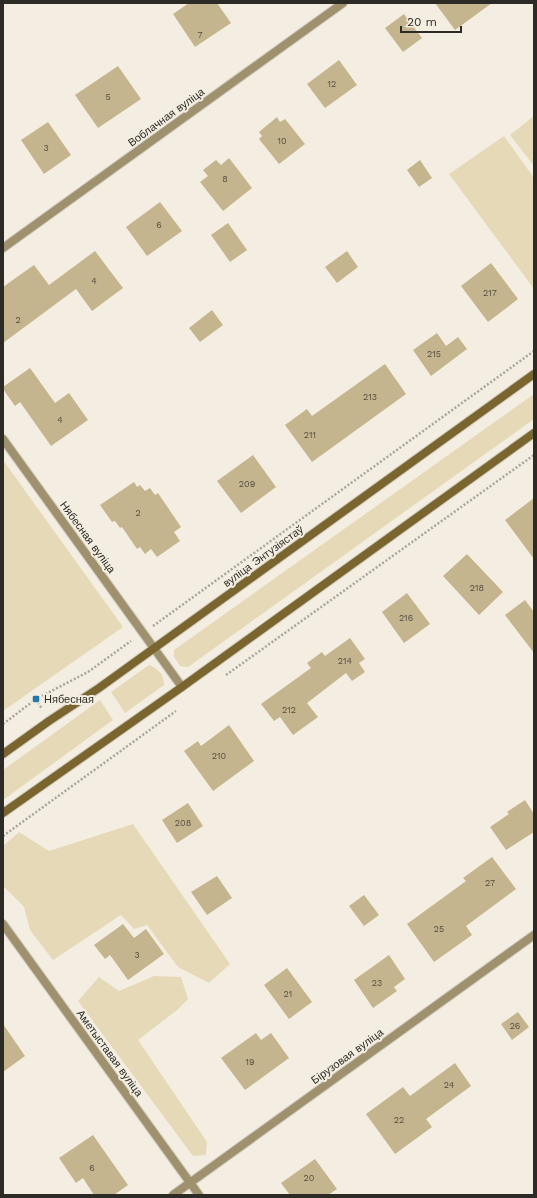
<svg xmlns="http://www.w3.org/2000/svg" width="537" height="1198" viewBox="0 0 537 1198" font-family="'Work Sans',sans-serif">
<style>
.green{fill:#e6d9b7}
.building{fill:#c5b58e}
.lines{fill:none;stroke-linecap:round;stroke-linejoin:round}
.street-casing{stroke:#cfcbbf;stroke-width:10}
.secondary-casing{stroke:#cfcbbf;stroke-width:10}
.path{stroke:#a9a59b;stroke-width:2.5;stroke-dasharray:2 2;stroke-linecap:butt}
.street{stroke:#9f916e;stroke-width:8}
.secondary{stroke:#79652d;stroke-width:8}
.poi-dot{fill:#2678a9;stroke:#f3eee1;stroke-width:1.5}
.labels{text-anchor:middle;stroke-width:4;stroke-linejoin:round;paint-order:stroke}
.number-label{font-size:9px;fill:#534e40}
.street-label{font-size:11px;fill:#2d2b26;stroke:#f3eee1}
.poi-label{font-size:11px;fill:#2d2b26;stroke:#f3eee1;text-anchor:start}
</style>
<rect width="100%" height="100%" fill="#f3eee1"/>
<path class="green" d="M 534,116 L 534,166 L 510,135 Z
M 504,136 L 534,178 L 534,289 L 449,174 Z
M 534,394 L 534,419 L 188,667 L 180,666 L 174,657 L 174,650 Z
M 3,460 L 123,627 L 3,711 Z
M 149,665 C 159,669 164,675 164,685 L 125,713 L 111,692 Z
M 100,700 L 113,720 L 3,800 L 3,770 Z
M 133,824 L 230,964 L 209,983 L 178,967 L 147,925 L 134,929 L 121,915 L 53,960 L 30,930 L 24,907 L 3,886 L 3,846 L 19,832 L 49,851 Z
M 154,976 L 181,977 L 188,999 L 177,1010 L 138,1040 L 207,1142 L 206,1155 L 193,1156 L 78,1001 L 99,977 L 119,991 Z"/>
<path class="building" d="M 189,3 L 217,3 L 231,23 L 195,47 L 173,14 Z
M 435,3 L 492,3 L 455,30 Z
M 404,14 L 422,38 L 403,52 L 385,28 Z
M 339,60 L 357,85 L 325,108 L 307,84 Z
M 118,66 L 141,99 L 98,128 L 75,95 Z
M 277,117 L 280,122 L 285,119 L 305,144 L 279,164 L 259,139 L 262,136 L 259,132 Z
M 48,122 L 71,155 L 44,174 L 21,140 Z
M 229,158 L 252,188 L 223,211 L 200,182 L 208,176 L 203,170 L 216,160 L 221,165 Z
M 420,160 L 432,178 L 419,187 L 407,170 Z
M 160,202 L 182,231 L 147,256 L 126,227 Z
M 228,223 L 247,250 L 230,262 L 211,235 Z
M 95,251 L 123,288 L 92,311 L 76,289 L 3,343 L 3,287 L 34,265 L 49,285 Z
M 347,251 L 358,267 L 337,283 L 325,267 Z
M 491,263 L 518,299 L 488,322 L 461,286 Z
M 212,310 L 223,325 L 200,342 L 189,328 Z
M 437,333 L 446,346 L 458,337 L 467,349 L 431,376 L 413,350 Z
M 385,364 L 406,394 L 312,462 L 285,425 L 307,409 L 312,416 Z
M 30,368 L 55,403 L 69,393 L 88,420 L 51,446 L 20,402 L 15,406 L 3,389 L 3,387 Z
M 253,455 L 276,487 L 241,513 L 217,481 Z
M 134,482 L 137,487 L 140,485 L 145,491 L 150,488 L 155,495 L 158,493 L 181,527 L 174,532 L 180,541 L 157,557 L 151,549 L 145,554 L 140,547 L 137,549 L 122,527 L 120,528 L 115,521 L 112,522 L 100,505 Z
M 534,498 L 534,559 L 505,520 Z
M 467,554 L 503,592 L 479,615 L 443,576 Z
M 407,593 L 430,624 L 404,643 L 382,612 Z
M 525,600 L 534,612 L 534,653 L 505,615 Z
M 350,638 L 365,659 L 359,663 L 365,672 L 352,681 L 346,673 L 307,703 L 318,717 L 293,735 L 280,717 L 274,721 L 261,704 L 311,668 L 307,663 L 322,652 L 325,656 Z
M 229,725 L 254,761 L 213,791 L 184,751 L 198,741 L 201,746 Z
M 525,800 L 534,814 L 534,832 L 506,850 L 490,827 L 509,814 L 507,812 Z
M 188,803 L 203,826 L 177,843 L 162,820 Z
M 492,857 L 516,889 L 466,926 L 472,935 L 434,962 L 407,924 L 466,881 L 463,878 Z
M 217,876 L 232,898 L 207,915 L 191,892 Z
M 364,895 L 379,915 L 364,926 L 349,906 Z
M 123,924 L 134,938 L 146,929 L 164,954 L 128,980 L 110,955 L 105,959 L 94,945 Z
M 389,955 L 405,979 L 394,987 L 397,991 L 373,1008 L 354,980 Z
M 287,968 L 312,1002 L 289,1019 L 264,985 Z
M 518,1012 L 529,1027 L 512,1040 L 501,1024 Z
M 3,1024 L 25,1056 L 3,1072 Z
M 256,1033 L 261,1040 L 271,1033 L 289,1058 L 245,1090 L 221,1058 Z
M 455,1063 L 471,1086 L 426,1119 L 432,1127 L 395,1154 L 366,1114 L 403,1087 L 410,1096 Z
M 93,1135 L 128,1185 L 114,1195 L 94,1195 L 83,1178 L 76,1183 L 59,1158 Z
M 315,1159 L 337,1189 L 328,1195 L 290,1195 L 281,1183 Z"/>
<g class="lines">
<defs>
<path id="street" d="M 3,248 L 343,3
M 3,439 L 182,687
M 3,924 L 199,1195
M 173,1195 L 534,935"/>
<path id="secondary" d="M 3,754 L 49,721 L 99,688 L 534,374
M 3,813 L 182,687 L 534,433"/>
</defs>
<use href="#street" class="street-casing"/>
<use href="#secondary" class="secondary-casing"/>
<path class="path" d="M 153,626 L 534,351
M 226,675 L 534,455
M 36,699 L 42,709
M 3,724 L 36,699 L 88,672 L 131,641
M 3,836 L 176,711"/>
<use href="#street" class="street"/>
<use href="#secondary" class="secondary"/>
</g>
<rect class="poi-dot" x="32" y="695" width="8" height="8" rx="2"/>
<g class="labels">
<g class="number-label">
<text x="200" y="38">7</text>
<text x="332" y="87">12</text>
<text x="108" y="100">5</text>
<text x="282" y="144">10</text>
<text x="46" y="151">3</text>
<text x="225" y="182">8</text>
<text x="159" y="228">6</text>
<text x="94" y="284">4</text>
<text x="490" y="296">217</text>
<text x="18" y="323">2</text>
<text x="434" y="357">215</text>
<text x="370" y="400">213</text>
<text x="60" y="423">4</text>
<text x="310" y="438">211</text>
<text x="247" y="487">209</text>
<text x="138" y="516">2</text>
<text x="477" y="591">218</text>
<text x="406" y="621">216</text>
<text x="345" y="664">214</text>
<text x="289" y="713">212</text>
<text x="219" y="759">210</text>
<text x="183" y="826">208</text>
<text x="490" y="886">27</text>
<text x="439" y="932">25</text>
<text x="137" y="958">3</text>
<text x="377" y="986">23</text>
<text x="288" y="997">21</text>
<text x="515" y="1029">26</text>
<text x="250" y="1065">19</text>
<text x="449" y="1088">24</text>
<text x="399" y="1123">22</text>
<text x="92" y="1171">6</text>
<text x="309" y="1181">20</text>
</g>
<g class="street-label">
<text transform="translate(166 117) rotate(-36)" y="4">Воблачная вуліца</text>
<text transform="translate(88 537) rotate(54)" y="4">Нябесная вуліца</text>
<text transform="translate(263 556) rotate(-36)" y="4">вуліца Энтузіястаў</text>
<text transform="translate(110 1053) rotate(54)" y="4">Аметыставая вуліца</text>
<text transform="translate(347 1056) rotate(-36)" y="4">Бірузовая вуліца</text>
</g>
<g class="poi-label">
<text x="44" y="703">Нябесная</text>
</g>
</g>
<rect width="537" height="1198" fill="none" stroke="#2d2b26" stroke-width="8"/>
<path d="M401 26v6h60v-6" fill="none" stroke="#2d2b26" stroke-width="2"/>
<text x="407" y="26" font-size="12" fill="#2d2b26" stroke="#f3eee1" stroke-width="3" paint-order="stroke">20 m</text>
</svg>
